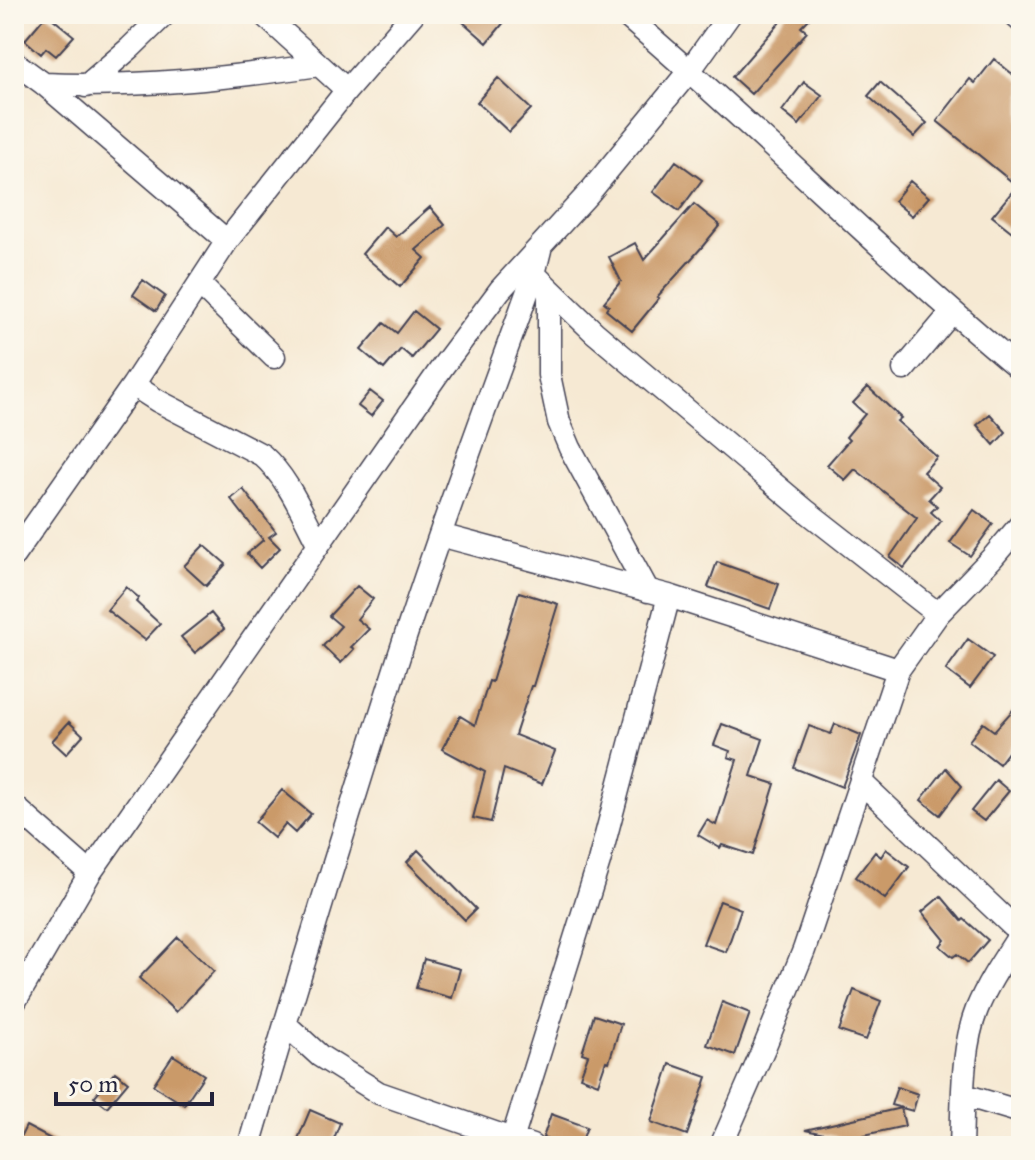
<svg xmlns="http://www.w3.org/2000/svg" width="1035" height="1160" viewBox="0 0 1035 1160" font-family="'IM FELL Great Primer',serif">
<style>
.building{fill:#ca9a69}
.lines{fill:none;stroke-linecap:round;stroke-linejoin:round}
.minor-casing{stroke:#424052;stroke-width:25}
.minor{stroke:#fff;stroke-width:22}
</style>
<rect width="100%" height="100%" fill="#fbf7ec"/>
<filter id="ink" filterUnits="userSpaceOnUse"><feTurbulence type="fractalNoise" baseFrequency=".0125" numOctaves="2"/><feDisplacementMap in="SourceGraphic" scale="16" xChannelSelector="R" yChannelSelector="G"/><feConvolveMatrix kernelMatrix="1 2 1 2 8 2 1 2 1" color-interpolation-filters="sRGB"/></filter>
<filter id="wash" filterUnits="userSpaceOnUse"><feTurbulence type="fractalNoise" baseFrequency=".006" numOctaves="4" result="noise"/><feDisplacementMap in="SourceGraphic" scale="32" xChannelSelector="R" yChannelSelector="G"/><feGaussianBlur stdDeviation="1.8" result="paint"/><feColorMatrix in="noise" values="0 0 0 0 0 0 0 0 0 0 0 0 0 0 0 0 0 1.4 0 .05"/><feComposite in="paint" operator="in"/></filter>
<g filter="url(#wash)">
<rect width="100%" height="100%" fill="#f6e9d3"/>
<g id="blocks">
<path class="building" d="M 47,14 L 74,36 L 56,56 L 46,48 L 41,54 L 25,40 Z
M 454,14 L 497,14 L 505,21 L 487,43 Z
M 787,14 L 814,14 L 801,27 L 807,32 L 751,94 L 732,77 Z
M 994,59 L 1021,81 L 1021,239 L 992,216 L 1017,186 L 937,121 L 970,79 L 975,83 Z
M 498,78 L 531,109 L 509,132 L 477,102 Z
M 804,82 L 822,95 L 799,125 L 782,111 Z
M 880,82 L 927,123 L 914,137 L 868,96 Z
M 676,161 L 702,180 L 679,211 L 653,192 Z
M 910,181 L 929,197 L 912,216 L 894,201 Z
M 694,204 L 720,225 L 702,247 L 657,297 L 659,298 L 632,331 L 606,310 L 609,306 L 604,302 L 621,281 L 609,257 L 635,243 L 644,260 Z
M 430,207 L 445,225 L 416,250 L 425,258 L 400,287 L 362,254 L 385,227 L 396,237 Z
M 143,280 L 165,296 L 156,311 L 133,295 Z
M 414,311 L 436,329 L 412,358 L 401,349 L 384,369 L 361,350 L 384,323 L 397,333 Z
M 868,387 L 901,418 L 897,421 L 937,457 L 923,472 L 940,487 L 929,499 L 937,506 L 931,512 L 941,521 L 904,568 L 890,557 L 917,518 L 855,469 L 845,480 L 827,465 L 849,440 L 846,437 L 865,414 L 853,403 Z
M 370,391 L 383,401 L 371,416 L 358,406 Z
M 990,414 L 1006,432 L 994,445 L 977,425 Z
M 243,489 L 276,532 L 269,537 L 280,548 L 260,568 L 247,554 L 263,540 L 231,499 Z
M 974,510 L 993,524 L 970,556 L 950,543 Z
M 204,545 L 226,564 L 206,586 L 184,566 Z
M 717,562 L 779,584 L 770,609 L 708,587 Z
M 357,586 L 373,599 L 357,619 L 369,629 L 351,647 L 354,649 L 341,663 L 323,646 L 341,626 L 329,616 Z
M 126,587 L 139,598 L 136,602 L 160,624 L 145,640 L 107,610 Z
M 519,592 L 558,604 L 533,686 L 531,686 L 515,735 L 555,751 L 542,784 L 504,769 L 491,822 L 473,818 L 485,772 L 442,749 L 460,716 L 475,725 L 489,681 L 492,682 Z
M 211,613 L 224,629 L 195,653 L 181,637 Z
M 968,639 L 993,657 L 970,688 L 946,670 Z
M 1021,701 L 1021,735 L 999,764 L 969,741 L 983,723 L 994,731 Z
M 69,722 L 83,735 L 66,754 L 52,741 Z
M 722,724 L 763,739 L 751,776 L 775,784 L 753,855 L 722,845 L 720,848 L 698,835 L 707,820 L 716,825 L 737,760 L 728,757 L 730,751 L 714,745 Z
M 835,724 L 861,735 L 842,787 L 794,768 L 809,726 L 831,734 Z
M 946,768 L 962,786 L 940,815 L 921,800 Z
M 996,780 L 1009,791 L 984,821 L 971,811 Z
M 282,790 L 311,814 L 295,833 L 285,824 L 274,838 L 255,822 Z
M 886,849 L 909,867 L 885,899 L 856,877 L 875,852 L 881,857 Z
M 418,850 L 476,909 L 465,920 L 407,862 Z
M 941,896 L 962,921 L 964,919 L 988,940 L 968,963 L 957,954 L 953,957 L 940,946 L 945,940 L 922,912 Z
M 720,901 L 741,909 L 726,952 L 703,944 Z
M 178,937 L 214,971 L 176,1012 L 139,978 Z
M 424,959 L 460,969 L 452,998 L 416,988 Z
M 854,990 L 881,1001 L 866,1040 L 839,1031 Z
M 722,1002 L 750,1013 L 735,1055 L 707,1045 Z
M 594,1015 L 621,1024 L 609,1062 L 606,1061 L 598,1084 L 580,1077 L 588,1055 L 582,1053 Z
M 173,1055 L 204,1075 L 184,1105 L 153,1085 Z
M 670,1064 L 707,1077 L 687,1135 L 651,1122 Z
M 115,1072 L 128,1082 L 107,1107 L 94,1097 Z
M 897,1087 L 918,1094 L 913,1111 L 891,1105 Z
M 901,1108 L 905,1126 L 864,1135 L 863,1142 L 805,1130 Z
M 310,1110 L 340,1123 L 331,1146 L 295,1146 Z
M 551,1114 L 587,1127 L 580,1146 L 565,1146 L 543,1138 Z
M 26,1126 L 64,1146 L 16,1146 Z"/>
</g>
</g>
<g filter="url(#ink)">
<use href="#blocks" fill-opacity="0" stroke="#424052" stroke-width="2"/>
<g class="lines">
<defs>
<path id="minor" d="M 263,14 L 347,90
M 624,14 C 759,129 884,256 1021,370
M 1013,14 L 1021,21
M 14,62 L 44,84 L 227,241
M 44,84 C 136,88 228,78 319,65
M 86,86 L 130,48 L 165,14
M 534,274 L 594,332 L 805,510 L 938,614
M 199,284 L 274,357
M 549,290 L 549,375 L 559,422 L 570,448 L 648,591
M 904,369 L 952,312
M 133,385 L 158,401 L 262,455 C 288,478 302,513 318,543
M 440,535 L 669,596 L 898,670
M 14,555 L 133,385 L 227,241 L 347,90 L 413,14
M 861,782 L 1021,934
M 14,806 L 90,873
M 14,1003 L 90,873 L 443,366 L 500,290 L 589,193 L 690,70 L 730,14
M 285,1024 L 320,1056 L 379,1093 L 532,1146
M 964,1095 L 1021,1112
M 512,1140 L 599,862 L 669,596
M 249,1146 C 295,989 343,832 393,675 C 436,540 486,407 534,274 L 540,250
M 721,1146 L 764,1048 L 804,950 L 898,670 L 938,614 L 993,557 L 1021,524
M 961,1146 C 963,1103 961,1049 977,1009 C 988,982 1005,958 1021,933"/>
</defs>
<use href="#minor" class="minor-casing"/>
<use href="#minor" class="minor"/>
</g>
</g>
<rect width="1035" height="1160" fill="none" stroke="#fbf7ec" stroke-width="48"/>
<path d="M56 1092v12h156v-12" fill="none" stroke="#22223b" stroke-width="4"/>
<text x="68" y="1092" font-size="24" fill="#22223b" stroke="#fbf7ec" stroke-width="6" paint-order="stroke">50 m</text>
</svg>
